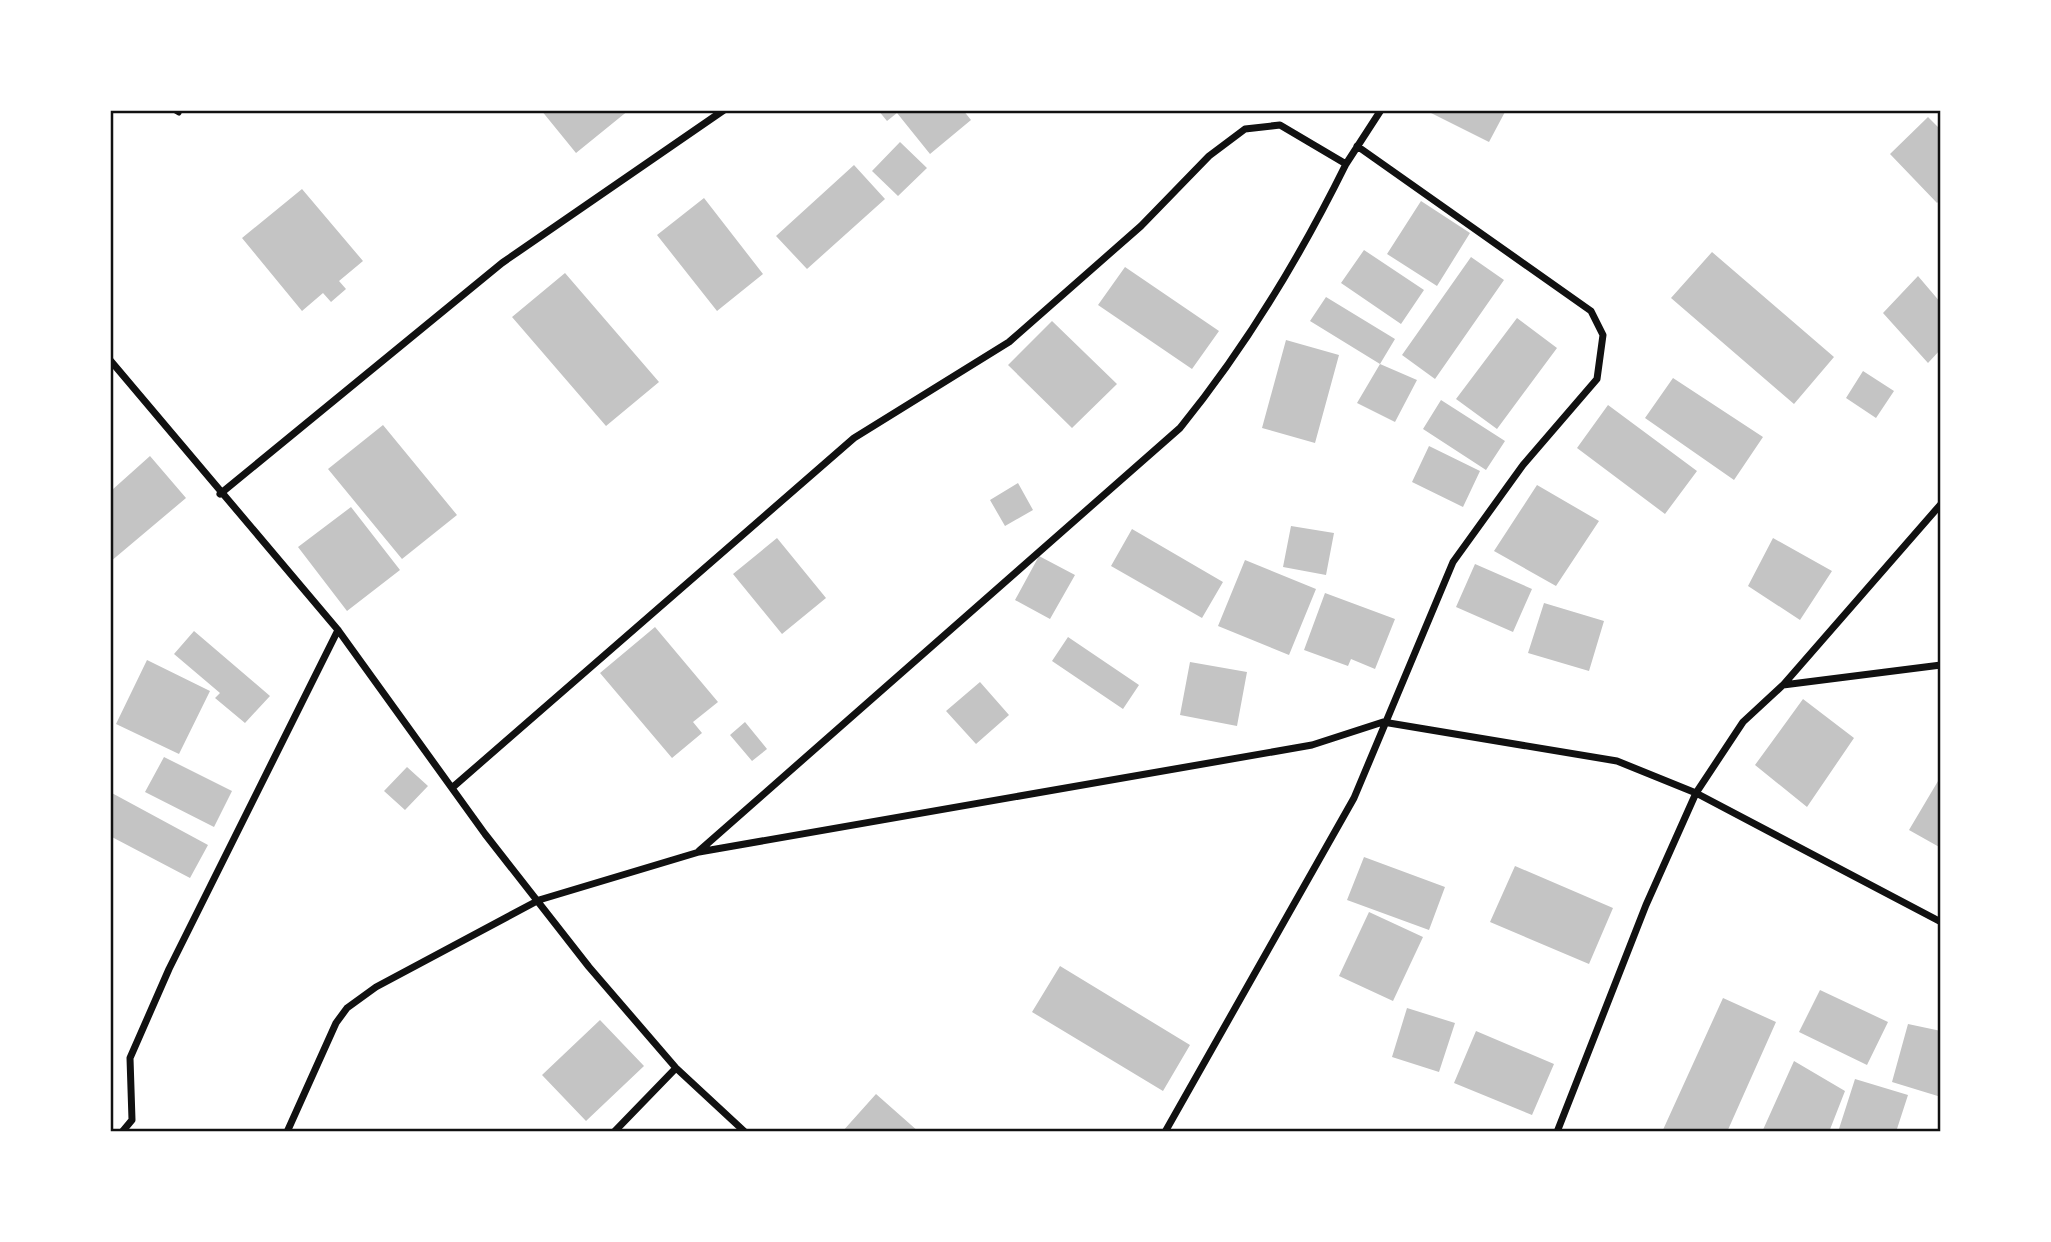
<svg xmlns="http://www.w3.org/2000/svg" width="2051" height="1242" viewBox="0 0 2051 1242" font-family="'Libre Baskerville',serif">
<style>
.building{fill:#c4c4c4}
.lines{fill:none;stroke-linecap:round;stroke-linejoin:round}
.service{stroke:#111;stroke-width:5}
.minor{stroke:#111;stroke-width:7}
.neatline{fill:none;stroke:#111;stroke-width:2.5}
</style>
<rect width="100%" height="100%" fill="#fff"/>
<path class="building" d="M 541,110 L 629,110 L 576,153 Z
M 878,110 L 963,110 L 971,120 L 930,154 L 897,113 L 887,121 Z
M 1425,110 L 1506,110 L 1489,142 Z
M 1928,117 L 1941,130 L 1941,199 L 1937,203 L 1890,154 Z
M 900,142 L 927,168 L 898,196 L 872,171 Z
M 854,165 L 885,199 L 807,269 L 776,236 Z
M 302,189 L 363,261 L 339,281 L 346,289 L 331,302 L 323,293 L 302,311 L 242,238 Z
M 704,198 L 763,274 L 717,311 L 657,235 Z
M 1421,201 L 1470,233 L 1437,286 L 1387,254 Z
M 1364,250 L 1424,290 L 1401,324 L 1341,283 Z
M 1712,252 L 1834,357 L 1794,404 L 1671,298 Z
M 1471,257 L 1504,280 L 1435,379 L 1402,355 Z
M 1125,267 L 1219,331 L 1192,369 L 1098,305 Z
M 565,273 L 659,382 L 606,426 L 512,317 Z
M 1918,276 L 1941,303 L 1941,349 L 1928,363 L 1883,313 Z
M 1326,297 L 1395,339 L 1380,364 L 1310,321 Z
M 1517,318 L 1557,348 L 1497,429 L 1456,399 Z
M 1052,321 L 1117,384 L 1072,428 L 1008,365 Z
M 1286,340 L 1339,355 L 1315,443 L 1262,428 Z
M 1380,364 L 1417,380 L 1395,422 L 1357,403 Z
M 1863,371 L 1894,391 L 1876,418 L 1846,398 Z
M 1673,378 L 1763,437 L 1734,480 L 1645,418 Z
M 1441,400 L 1505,441 L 1486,470 L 1423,429 Z
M 1608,405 L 1697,471 L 1665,514 L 1577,448 Z
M 383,425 L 457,515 L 402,559 L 328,469 Z
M 1429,446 L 1480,471 L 1463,507 L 1412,482 Z
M 150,456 L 186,498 L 110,562 L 110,488 L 112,490 Z
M 1018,483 L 1033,510 L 1005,526 L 990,500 Z
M 1537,485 L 1599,521 L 1556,586 L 1494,551 Z
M 351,507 L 400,570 L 347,611 L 298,547 Z
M 1291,526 L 1334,533 L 1326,575 L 1283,567 Z
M 1132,529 L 1223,582 L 1202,618 L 1111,566 Z
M 777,538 L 826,598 L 782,634 L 733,574 Z
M 1773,538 L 1832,571 L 1800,620 L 1748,586 Z
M 1039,556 L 1075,575 L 1050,619 L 1015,600 Z
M 1245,560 L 1316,589 L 1289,655 L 1218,626 Z
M 1475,564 L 1532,589 L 1513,632 L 1456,607 Z
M 1325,593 L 1395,619 L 1375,669 L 1351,659 L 1348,666 L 1304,650 Z
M 1544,603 L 1604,621 L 1589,671 L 1528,653 Z
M 655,627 L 718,702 L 693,722 L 702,733 L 672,758 L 600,673 Z
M 194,631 L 270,696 L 245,723 L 215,698 L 220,693 L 174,654 Z
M 1068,637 L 1139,685 L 1123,709 L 1052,661 Z
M 147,660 L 210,691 L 179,754 L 116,724 Z
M 1190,662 L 1247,672 L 1237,726 L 1180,715 Z
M 980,682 L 1009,715 L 976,744 L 946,711 Z
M 1803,699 L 1854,738 L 1807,807 L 1755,765 Z
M 745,722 L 767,749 L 752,761 L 730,735 Z
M 164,757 L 232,791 L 214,827 L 145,792 Z
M 407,767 L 428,786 L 405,810 L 384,791 Z
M 1941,776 L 1941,848 L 1909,830 Z
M 110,792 L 208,845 L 190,878 L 110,836 Z
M 1364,857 L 1445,887 L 1429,930 L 1347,900 Z
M 1515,866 L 1613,908 L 1589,964 L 1490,922 Z
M 1369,912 L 1423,937 L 1393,1001 L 1339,976 Z
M 1060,966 L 1190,1045 L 1163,1091 L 1032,1012 Z
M 1820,990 L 1888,1022 L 1867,1065 L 1799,1032 Z
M 1723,998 L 1776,1022 L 1727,1132 L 1662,1132 Z
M 1407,1008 L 1455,1023 L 1439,1072 L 1392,1057 Z
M 600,1020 L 644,1066 L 586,1121 L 542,1075 Z
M 1908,1024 L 1941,1031 L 1941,1097 L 1892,1082 Z
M 1476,1031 L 1554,1064 L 1532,1115 L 1454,1083 Z
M 1794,1061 L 1845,1091 L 1829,1132 L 1762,1132 Z
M 1855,1079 L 1908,1095 L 1896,1132 L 1838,1132 Z
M 876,1094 L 919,1132 L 842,1132 Z"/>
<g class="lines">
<path class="service" d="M 174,110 L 179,113"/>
<path class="minor" d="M 110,360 L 338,630 L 485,834 L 589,967 L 676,1068 L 745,1132
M 220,494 L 502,263 L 724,110
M 1784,684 L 1941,504
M 453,787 L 854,438 L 1009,342 L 1141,226 L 1209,156 L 1245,129 L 1280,125 L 1346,164 L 1381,110
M 699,851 L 1180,428 C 1246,347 1300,257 1346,164
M 122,1132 L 132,1120 L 130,1058 L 169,969 L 338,630
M 287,1132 L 336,1023 L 347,1008 L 376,987 L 539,900 L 699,852 L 1312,745 L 1383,722 L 1617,761 L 1696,793 L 1941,922
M 614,1132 L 676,1068
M 1165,1132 L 1354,798 L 1453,562 L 1523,465 L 1597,379 L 1603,335 L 1591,311 L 1357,146
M 1557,1132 L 1646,905 L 1696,793 L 1743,722 L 1783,685 L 1941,665"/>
</g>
<rect width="2051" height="1242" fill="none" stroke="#ffffff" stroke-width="224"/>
<rect x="112" y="112" width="1827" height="1018" class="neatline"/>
</svg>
